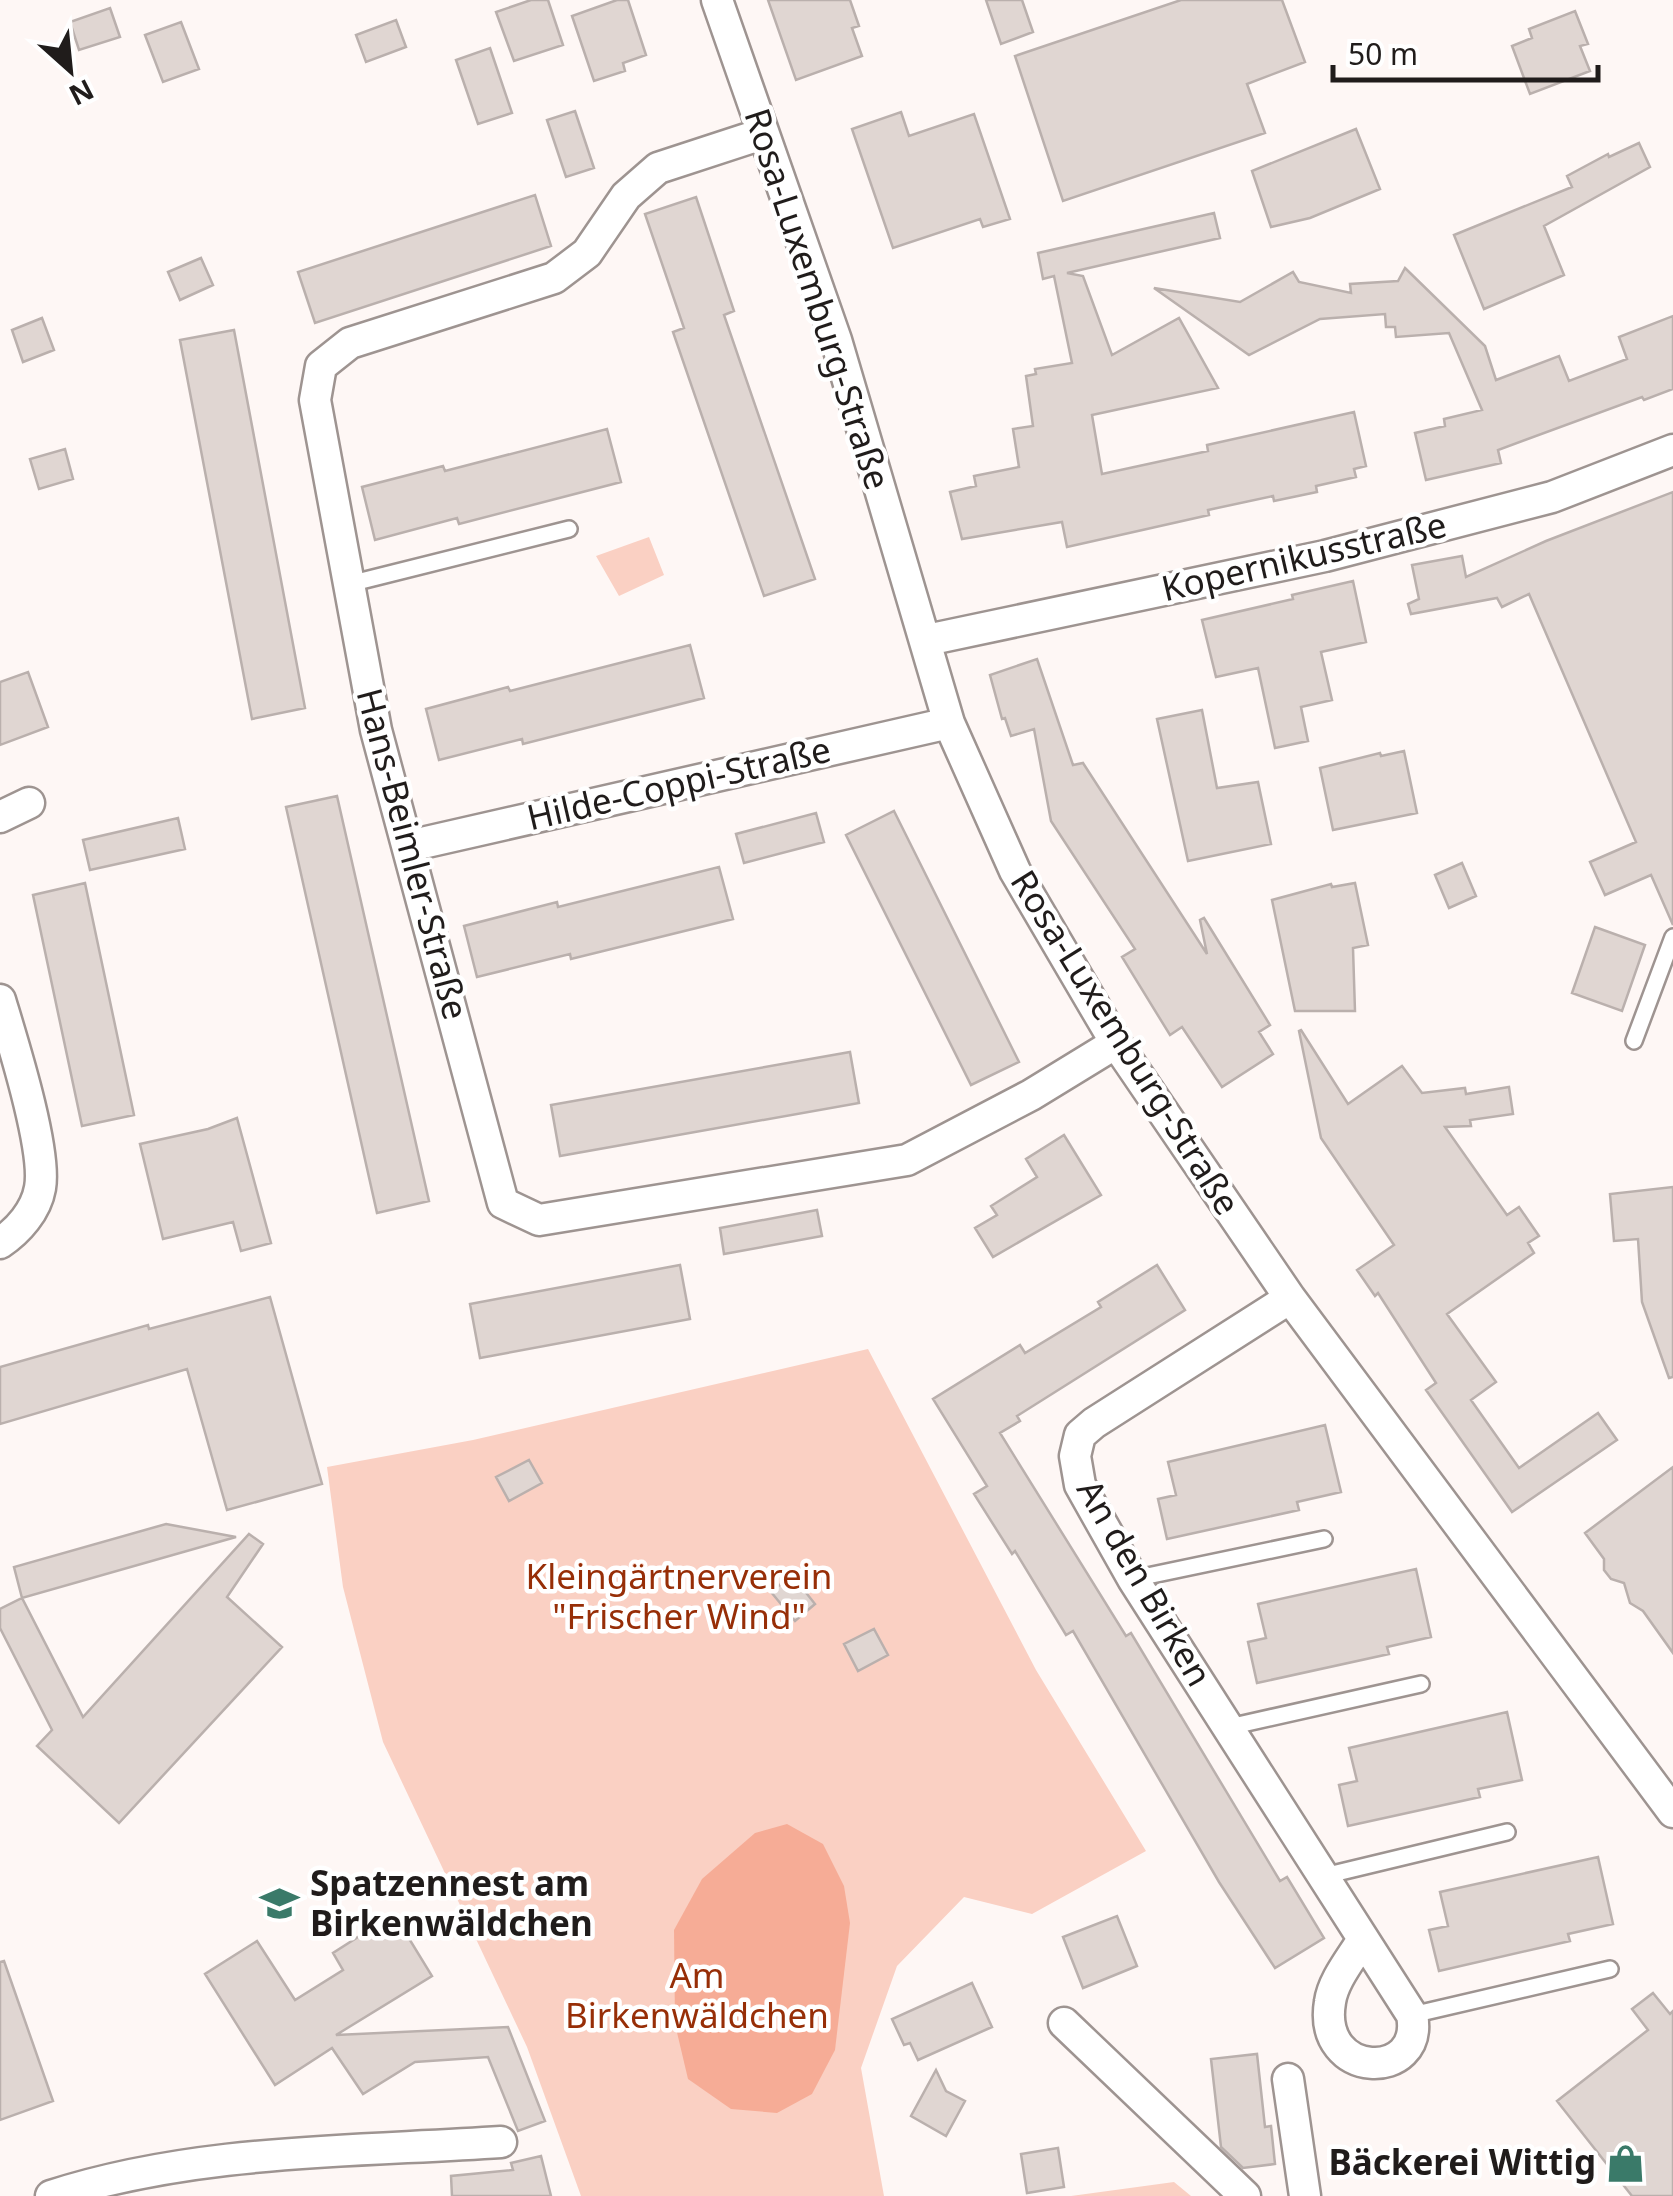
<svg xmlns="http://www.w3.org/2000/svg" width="1673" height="2196" viewBox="0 0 1673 2196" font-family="'Noto Sans',sans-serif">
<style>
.green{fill:#fad0c3}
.water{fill:#f6ac96}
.building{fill:#e0d6d2;stroke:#bab0ad;stroke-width:2.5}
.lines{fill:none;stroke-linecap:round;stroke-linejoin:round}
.service-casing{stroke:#9e9491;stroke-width:20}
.minor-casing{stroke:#9e9491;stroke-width:35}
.service{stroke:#fff;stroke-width:15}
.minor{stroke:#fff;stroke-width:30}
.labels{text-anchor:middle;stroke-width:9;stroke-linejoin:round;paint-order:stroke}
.street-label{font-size:35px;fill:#201c1b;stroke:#fff}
.park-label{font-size:35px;fill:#972e07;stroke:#fff}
.poi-label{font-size:35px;font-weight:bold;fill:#201c1b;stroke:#fff;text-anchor:start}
</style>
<rect width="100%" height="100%" fill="#fef7f5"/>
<path class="green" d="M 649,537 L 664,575 L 619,596 L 596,556 Z
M 868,1349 L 1036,1670 L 1146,1851 L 1032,1914 L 964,1897 L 897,1966 L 861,2068 L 884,2196 L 581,2196 L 527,2047 L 383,1742 L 343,1587 L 327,1467 L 473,1440 Z
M 1174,2182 L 1191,2196 L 1071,2196 Z"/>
<path class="water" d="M 787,1824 L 823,1844 L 844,1886 L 850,1923 L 835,2050 L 812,2094 L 777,2113 L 731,2109 L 688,2079 L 675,2024 L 674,1930 L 702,1879 L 755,1833 Z"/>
<path class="building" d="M 531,0 L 548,0 L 563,45 L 514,61 L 496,12 Z
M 617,0 L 628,0 L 646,55 L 623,63 L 625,71 L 594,81 L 572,16 Z
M 768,0 L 850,0 L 859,26 L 852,28 L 862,56 L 796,80 Z
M 986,0 L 1022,0 L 1033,32 L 1001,44 Z
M 1181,0 L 1282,0 L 1305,62 L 1247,84 L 1265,133 L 1063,201 L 1015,56 Z
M 110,8 L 120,37 L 79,50 L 70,22 Z
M 1575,11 L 1588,44 L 1580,46 L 1590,71 L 1530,94 L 1512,46 L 1532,38 L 1529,29 Z
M 396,20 L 406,47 L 366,62 L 356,35 Z
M 181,22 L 199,69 L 163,82 L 145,35 Z
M 490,48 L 512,113 L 478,124 L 456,60 Z
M 575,111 L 594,168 L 566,177 L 547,120 Z
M 901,112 L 909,136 L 974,114 L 1010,219 L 983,227 L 980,219 L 893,248 L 852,129 Z
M 1356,129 L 1380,189 L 1310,218 L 1271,227 L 1252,171 Z
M 1639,143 L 1650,167 L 1544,226 L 1564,275 L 1484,309 L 1454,235 L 1572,187 L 1567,176 L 1608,154 L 1609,157 Z
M 535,195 L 551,246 L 315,323 L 298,272 Z
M 696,197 L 734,311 L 724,315 L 815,579 L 764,596 L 673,332 L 684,328 L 645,214 Z
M 1214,213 L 1220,238 L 1067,273 L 1083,276 L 1112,355 L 1179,318 L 1218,388 L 1092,415 L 1102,474 L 1208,451 L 1207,445 L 1354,412 L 1366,466 L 1354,469 L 1356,477 L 1316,486 L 1317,492 L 1274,501 L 1273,496 L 1208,510 L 1209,515 L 1067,547 L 1062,522 L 962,539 L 950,492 L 976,486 L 974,476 L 1019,467 L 1013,429 L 1033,426 L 1026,376 L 1036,374 L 1035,369 L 1072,363 L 1054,276 L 1043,279 L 1038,253 Z
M 201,258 L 213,285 L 180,300 L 168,272 Z
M 1405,268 L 1485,346 L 1496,380 L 1559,356 L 1569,381 L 1627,359 L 1619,337 L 1673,316 L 1673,389 L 1644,400 L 1642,397 L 1498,450 L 1501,463 L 1426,480 L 1415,433 L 1445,426 L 1444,419 L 1482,410 L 1449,333 L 1396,337 L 1395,327 L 1386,327 L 1385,314 L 1320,319 L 1249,355 L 1154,288 L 1240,302 L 1293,272 L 1299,282 L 1351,293 L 1350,284 L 1398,281 Z
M 42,318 L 54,350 L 23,362 L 12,330 Z
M 234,330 L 305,708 L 252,719 L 180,340 Z
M 607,429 L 621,482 L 459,524 L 457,518 L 375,540 L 362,487 L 443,466 L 445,471 Z
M 65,449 L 73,479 L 39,489 L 30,459 Z
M 1673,492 L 1673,925 L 1651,875 L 1605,895 L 1590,862 L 1636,842 L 1529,594 L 1502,607 L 1497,598 L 1411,614 L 1408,604 L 1419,599 L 1412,565 L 1462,556 L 1466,577 L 1546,541 Z
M 1353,581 L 1366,642 L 1321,652 L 1332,700 L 1301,707 L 1308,741 L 1275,748 L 1258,668 L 1216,677 L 1202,620 L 1293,599 L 1292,595 Z
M 690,645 L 704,698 L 523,744 L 522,739 L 439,760 L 426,709 L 508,687 L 510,691 Z
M 1037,659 L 1073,765 L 1083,763 L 1207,954 L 1200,920 L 1204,918 L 1270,1025 L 1259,1032 L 1273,1054 L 1222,1087 L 1182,1027 L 1170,1035 L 1122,957 L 1135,949 L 1051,821 L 1034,729 L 1011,736 L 1005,718 L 1002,719 L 990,675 Z
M 28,672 L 48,727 L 0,745 L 0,682 Z
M 1202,710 L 1217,788 L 1258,782 L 1271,844 L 1188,861 L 1157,719 Z
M 1404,751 L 1417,813 L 1333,830 L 1320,768 L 1380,753 L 1381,756 Z
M 337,796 L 429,1201 L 377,1213 L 286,807 Z
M 894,811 L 1019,1062 L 971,1085 L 846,835 Z
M 816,813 L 824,842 L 744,863 L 736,834 Z
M 178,818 L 185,849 L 90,870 L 83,840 Z
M 1462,863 L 1476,896 L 1449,908 L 1435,875 Z
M 719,867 L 733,919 L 571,959 L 570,954 L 477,977 L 464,926 L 557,902 L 558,907 Z
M 85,883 L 134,1115 L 82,1126 L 33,895 Z
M 1355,883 L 1368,945 L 1353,948 L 1355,1011 L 1295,1011 L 1272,900 L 1331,884 L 1332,887 Z
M 1595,927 L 1645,945 L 1622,1011 L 1572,993 Z
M 1301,1030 L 1348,1104 L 1402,1066 L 1422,1093 L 1465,1088 L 1466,1094 L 1509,1087 L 1513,1114 L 1470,1120 L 1471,1126 L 1445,1127 L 1507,1215 L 1519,1207 L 1539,1236 L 1528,1243 L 1534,1253 L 1447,1314 L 1496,1382 L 1471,1400 L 1519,1468 L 1598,1413 L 1617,1440 L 1512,1512 L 1426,1390 L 1436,1383 L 1378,1293 L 1375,1296 L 1357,1270 L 1394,1245 L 1321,1138 L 1299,1031 Z
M 850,1052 L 859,1103 L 560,1156 L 551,1105 Z
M 237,1118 L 271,1243 L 241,1251 L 233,1222 L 163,1239 L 140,1144 L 208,1129 Z
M 1064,1135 L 1101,1195 L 993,1257 L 975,1228 L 997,1215 L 991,1206 L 1037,1177 L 1026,1159 Z
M 1673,1187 L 1673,1377 L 1669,1378 L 1642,1302 L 1638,1239 L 1614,1241 L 1610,1194 Z
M 817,1210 L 822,1236 L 724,1254 L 720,1228 Z
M 680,1265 L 690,1319 L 480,1358 L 470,1304 Z
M 1157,1265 L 1185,1310 L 1017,1416 L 1020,1421 L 1000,1433 L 1126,1636 L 1131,1633 L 1280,1881 L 1287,1877 L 1324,1938 L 1275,1968 L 1219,1882 L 1073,1631 L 1066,1635 L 1015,1551 L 1012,1554 L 974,1494 L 987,1486 L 933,1399 L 1020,1345 L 1025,1353 L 1101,1307 L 1098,1302 Z
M 270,1297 L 322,1484 L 227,1510 L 187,1369 L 0,1424 L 0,1367 L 148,1325 L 149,1329 Z
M 1325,1425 L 1341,1492 L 1297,1502 L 1299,1510 L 1167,1539 L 1158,1499 L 1176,1495 L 1168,1462 Z
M 529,1460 L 542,1483 L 509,1501 L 496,1477 Z
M 1673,1467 L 1673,1653 L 1643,1611 L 1630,1603 L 1624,1583 L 1611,1579 L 1604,1570 L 1604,1559 L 1585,1533 Z
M 166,1524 L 236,1537 L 22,1598 L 14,1567 Z
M 249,1534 L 263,1544 L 227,1597 L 282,1647 L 119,1823 L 37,1746 L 52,1730 L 0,1628 L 0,1609 L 22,1598 L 83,1717 Z
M 1416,1569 L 1431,1637 L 1387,1647 L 1389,1654 L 1257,1683 L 1248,1642 L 1266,1638 L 1258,1604 Z
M 792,1575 L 815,1604 L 795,1621 L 771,1592 Z
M 874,1629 L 888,1655 L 858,1671 L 844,1644 Z
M 1507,1712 L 1522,1780 L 1478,1789 L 1480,1797 L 1348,1826 L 1339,1785 L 1357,1781 L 1349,1748 Z
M 1598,1857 L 1613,1924 L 1568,1934 L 1570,1941 L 1439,1971 L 1429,1930 L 1448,1926 L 1440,1892 Z
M 394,1914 L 432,1976 L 336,2035 L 508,2027 L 545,2121 L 518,2131 L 488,2057 L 415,2062 L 363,2094 L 332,2048 L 275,2085 L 205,1974 L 257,1941 L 295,2000 L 343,1970 L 333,1953 Z
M 1117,1916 L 1137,1966 L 1083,1988 L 1063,1937 Z
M 4,1961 L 53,2101 L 0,2120 L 0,1962 Z
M 972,1983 L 992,2027 L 918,2060 L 910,2043 L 904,2045 L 892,2019 Z
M 1653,1993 L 1670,2014 L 1673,2011 L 1673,2196 L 1632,2196 L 1557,2101 L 1648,2030 L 1632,2009 Z
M 1257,2054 L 1265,2127 L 1271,2126 L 1275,2164 L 1243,2168 L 1221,2147 L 1211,2059 Z
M 936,2070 L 946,2091 L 965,2101 L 946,2136 L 911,2116 Z
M 1058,2148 L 1064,2187 L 1027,2193 L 1021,2154 Z
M 541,2156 L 551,2196 L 452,2196 L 451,2176 L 513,2170 L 511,2163 Z"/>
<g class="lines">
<defs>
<path id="service" d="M 349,584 L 569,529
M 1634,1041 L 1673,937
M 1133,1579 L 1324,1539
M 1229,1727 L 1421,1684
M 1324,1876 L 1507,1832
M 1412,2015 L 1610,1969"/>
<path id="minor" d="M 717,0 L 836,340 L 949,723 L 1015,871 L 1116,1043 L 1290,1298 L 1673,1812
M 762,134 L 658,168 L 626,196 L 587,253 L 554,278 L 350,343 L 321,366 L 315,400 L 376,730 L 503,1203 L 539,1220 L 907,1160 L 1031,1095 L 1116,1043
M 927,640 L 1325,556 L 1552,497 L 1673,450
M 0,817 L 29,803
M 409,846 L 949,723
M 0,1000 C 12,1040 47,1150 40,1188 C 36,1211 18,1231 0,1243
M 1290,1298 L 1094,1423 L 1080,1435 L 1075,1456 L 1080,1485 L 1133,1579 L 1412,2015 C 1425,2082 1317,2080 1330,2002 C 1333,1980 1352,1958 1363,1939
M 1064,2023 L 1245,2196
M 1288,2079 L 1305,2196
M 51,2196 C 196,2149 351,2152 501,2142"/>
</defs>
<use href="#service" class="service-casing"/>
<use href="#minor" class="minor-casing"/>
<use href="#service" class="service"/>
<use href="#minor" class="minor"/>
</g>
<defs>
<symbol id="school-bare" viewBox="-9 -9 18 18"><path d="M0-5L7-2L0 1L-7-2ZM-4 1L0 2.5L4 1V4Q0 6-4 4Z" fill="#3a7a69" stroke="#fff" stroke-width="2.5" paint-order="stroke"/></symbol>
<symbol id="shop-bare" viewBox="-9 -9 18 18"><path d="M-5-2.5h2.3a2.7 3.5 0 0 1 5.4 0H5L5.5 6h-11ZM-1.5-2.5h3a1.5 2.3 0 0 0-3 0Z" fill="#3a7a69" stroke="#fff" stroke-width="2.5" paint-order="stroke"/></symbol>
</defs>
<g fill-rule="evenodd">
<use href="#school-bare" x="252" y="1876" width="55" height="55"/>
<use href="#shop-bare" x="1598" y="2136" width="55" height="55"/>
</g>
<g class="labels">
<g class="street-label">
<text transform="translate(817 299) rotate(72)" y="12">Rosa-Luxemburg-Straße</text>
<text transform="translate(1304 557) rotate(-13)" y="12">Kopernikusstraße</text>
<text transform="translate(679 784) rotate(-13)" y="12">Hilde-Coppi-Straße</text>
<text transform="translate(412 854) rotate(75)" y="12">Hans-Beimler-Straße</text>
<text transform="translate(1125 1043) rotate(58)" y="12">Rosa-Luxemburg-Straße</text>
<text transform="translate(1144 1583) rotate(60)" y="12">An den Birken</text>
</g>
<g class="park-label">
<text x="679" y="1589">Kleingärtnerverein<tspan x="679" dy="40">"Frischer Wind"</tspan></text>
<text x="697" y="1988">Am<tspan x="697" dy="40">Birkenwäldchen</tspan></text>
</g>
<g class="poi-label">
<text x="310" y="1896">Spatzennest am<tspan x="310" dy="40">Birkenwäldchen</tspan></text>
<text x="1596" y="2175" text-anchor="end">Bäckerei Wittig</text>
</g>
</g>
<g transform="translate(70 70) rotate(153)" stroke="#ffffff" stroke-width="8" paint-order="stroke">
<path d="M0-8L18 38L0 25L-18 38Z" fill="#201c1b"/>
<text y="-15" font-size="28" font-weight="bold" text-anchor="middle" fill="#201c1b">N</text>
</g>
<path d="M1333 65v15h265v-15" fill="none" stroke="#201c1b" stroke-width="5"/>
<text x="1348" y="65" font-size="30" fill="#201c1b" stroke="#ffffff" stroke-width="8" paint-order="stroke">50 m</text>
</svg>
